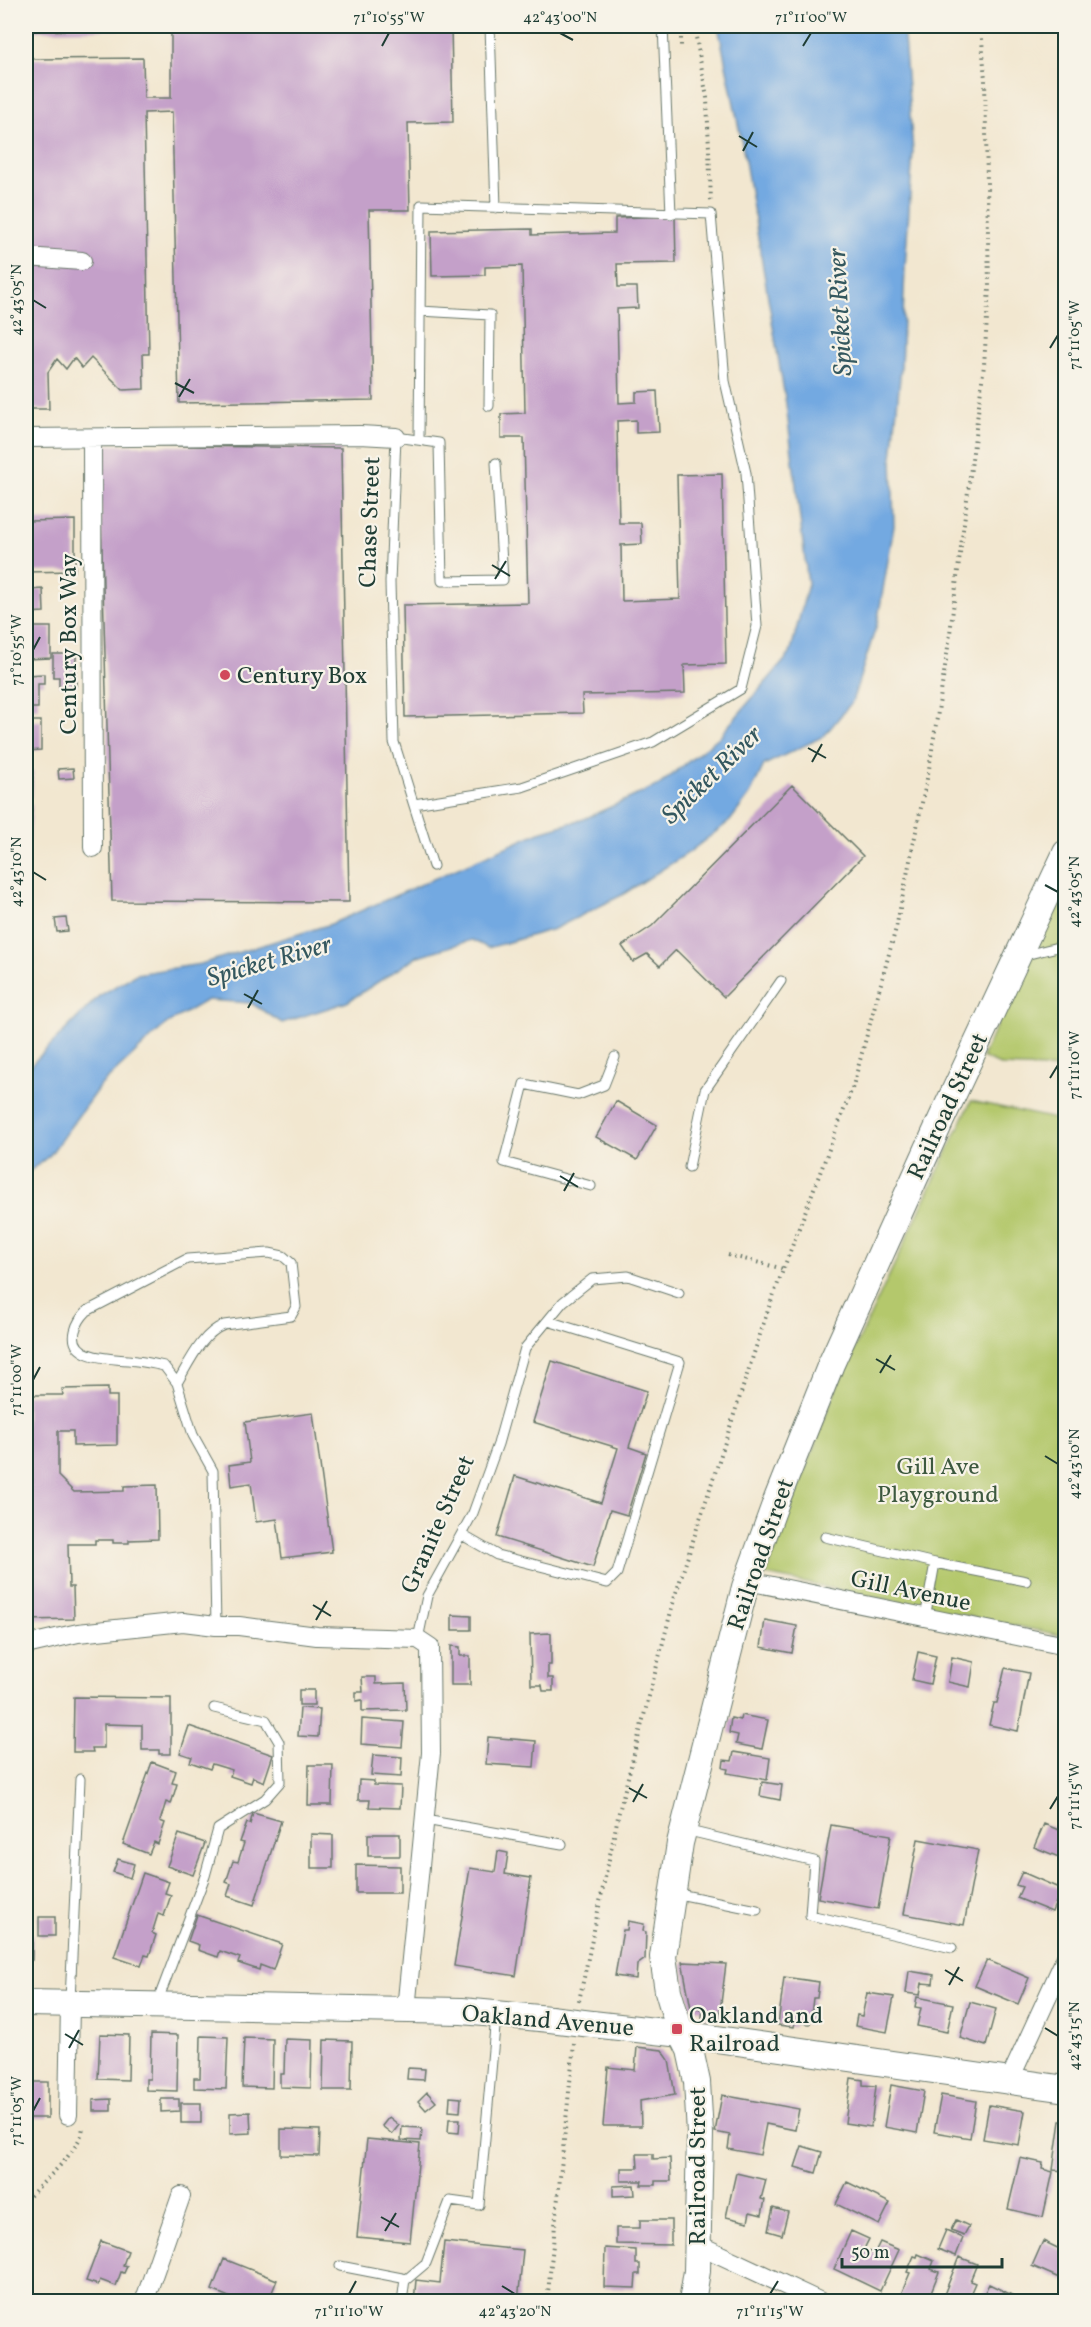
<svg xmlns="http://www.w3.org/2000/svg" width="1091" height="2327" viewBox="0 0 1091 2327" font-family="Vollkorn,serif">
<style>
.green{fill:#b4c86c;stroke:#6a8250;stroke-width:1.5}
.water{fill:#73a9e1;stroke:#49738a;stroke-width:1.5}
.building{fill:#c4a0c9}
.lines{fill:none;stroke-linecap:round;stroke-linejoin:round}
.lane-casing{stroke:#69786b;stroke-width:11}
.street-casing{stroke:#69786b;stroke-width:20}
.secondary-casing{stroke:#69786b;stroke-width:28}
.path{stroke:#69786b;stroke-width:4;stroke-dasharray:1.5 4.5;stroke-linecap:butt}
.lane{stroke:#fff;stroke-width:9}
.street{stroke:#fff;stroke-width:18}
.secondary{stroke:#fff;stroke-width:26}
.secondary-bridge-casing{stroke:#69786b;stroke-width:28;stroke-linecap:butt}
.secondary-bridge{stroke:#fff;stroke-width:26}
.ticks{fill:none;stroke:#1f3d34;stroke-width:2}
.poi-dot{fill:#d1495b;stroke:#f7f3e8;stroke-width:2}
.labels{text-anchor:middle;stroke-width:4.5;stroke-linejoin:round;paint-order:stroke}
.street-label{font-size:24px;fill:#1f3d34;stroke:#f7f3e8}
.poi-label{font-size:24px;fill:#1f3d34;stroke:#f7f3e8;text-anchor:start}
.park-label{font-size:24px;fill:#3d593f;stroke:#f7f3e8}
.water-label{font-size:26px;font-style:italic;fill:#34585f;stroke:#f7f3e8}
.neatline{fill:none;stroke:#1f3d34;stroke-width:2}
.ticks-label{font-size:15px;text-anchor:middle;fill:#1f3d34}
</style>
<rect width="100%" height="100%" fill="#f7f3e8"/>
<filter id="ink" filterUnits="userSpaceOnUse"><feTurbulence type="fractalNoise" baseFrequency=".0167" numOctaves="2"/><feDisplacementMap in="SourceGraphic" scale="12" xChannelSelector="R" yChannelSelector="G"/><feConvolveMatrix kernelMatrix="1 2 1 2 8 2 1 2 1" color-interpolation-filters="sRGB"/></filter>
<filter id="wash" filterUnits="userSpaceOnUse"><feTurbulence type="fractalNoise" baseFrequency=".008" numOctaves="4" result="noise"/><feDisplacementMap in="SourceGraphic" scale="24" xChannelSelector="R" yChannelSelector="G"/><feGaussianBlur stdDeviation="1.35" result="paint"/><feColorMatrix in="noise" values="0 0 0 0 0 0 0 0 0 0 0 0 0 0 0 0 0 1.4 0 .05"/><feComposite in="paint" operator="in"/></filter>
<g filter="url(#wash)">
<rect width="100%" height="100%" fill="#f2e7d0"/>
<path class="green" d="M 1065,880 L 1065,1069 L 1002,1066 L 982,1057 Z
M 971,1101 L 1065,1121 L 1065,1636 L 766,1575 L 835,1391 Z"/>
<path class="water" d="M 718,26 L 903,26 L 913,151 L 905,268 L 901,367 L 892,458 L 894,526 L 877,624 L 852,702 L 824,736 L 764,765 L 750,794 L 730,821 L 688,853 L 622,895 L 554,929 L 488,948 L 472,940 L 418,956 L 347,1002 L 282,1023 L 251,1003 L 207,1000 L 166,1024 L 99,1087 L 50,1155 L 26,1174 L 26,1070 L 99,996 L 136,974 L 201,964 L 331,924 L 540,832 L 584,819 L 659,785 L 719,737 L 790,654 L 808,584 L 786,404 L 742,143 Z"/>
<g id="blocks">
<path class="building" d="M 32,26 L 451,26 L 453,122 L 408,123 L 410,210 L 369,210 L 373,400 L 179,403 L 172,112 L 144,113 L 149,354 L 143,354 L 144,389 L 123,390 L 91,358 L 82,368 L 74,358 L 66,369 L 57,359 L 48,372 L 49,409 L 26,409 L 26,55 L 27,53 L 34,59 L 143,58 L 144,98 L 171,98 L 171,29 L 32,31 Z
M 675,216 L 676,263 L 617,264 L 618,287 L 637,287 L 638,308 L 617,309 L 619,403 L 636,402 L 636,392 L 657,391 L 659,432 L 636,433 L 636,420 L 617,421 L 619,523 L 641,523 L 642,544 L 621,545 L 622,601 L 680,599 L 677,475 L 722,474 L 726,664 L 684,665 L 685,693 L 582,695 L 583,713 L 405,717 L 403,605 L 528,603 L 524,438 L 501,438 L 501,414 L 525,413 L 522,266 L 485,267 L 485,275 L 432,276 L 431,231 L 532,229 L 532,235 L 615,233 L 615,218 Z
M 99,445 L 341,448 L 349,902 L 112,901 Z
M 75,520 L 75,571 L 26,572 L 26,521 Z
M 43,589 L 44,612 L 26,613 L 26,590 Z
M 26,627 L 51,627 L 51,658 L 26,659 Z
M 53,654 L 76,654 L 76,686 L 59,686 L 59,677 L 53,677 Z
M 44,674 L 44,684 L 38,684 L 38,708 L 26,708 L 26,675 Z
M 26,721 L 41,721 L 41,750 L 26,751 Z
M 73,768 L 74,778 L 59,779 L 58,769 Z
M 26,771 L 33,772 L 32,797 L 26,797 Z
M 792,785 L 863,856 L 724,997 L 676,950 L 660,966 L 647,954 L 633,962 L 622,946 L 652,926 Z
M 26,805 L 32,805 L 29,843 L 26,843 Z
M 66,918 L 68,931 L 57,932 L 55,919 Z
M 616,1101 L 657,1125 L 637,1160 L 596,1137 Z
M 552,1361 L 647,1391 L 629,1447 L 646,1453 L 627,1515 L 610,1510 L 593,1567 L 497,1537 L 515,1476 L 601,1503 L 618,1448 L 533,1422 Z
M 108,1388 L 108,1396 L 117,1396 L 117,1445 L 73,1446 L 73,1431 L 58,1431 L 58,1476 L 74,1492 L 124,1491 L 124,1486 L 157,1485 L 158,1539 L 129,1540 L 129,1543 L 113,1543 L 113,1540 L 95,1540 L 95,1544 L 68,1544 L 69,1587 L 73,1587 L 74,1619 L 26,1620 L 26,1395 L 63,1395 L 62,1389 Z
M 313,1413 L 332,1552 L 282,1558 L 277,1519 L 256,1522 L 251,1483 L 231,1486 L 229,1465 L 250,1462 L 245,1422 Z
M 452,1615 L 471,1616 L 471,1630 L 452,1630 Z
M 765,1620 L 797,1626 L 792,1653 L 761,1647 Z
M 551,1633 L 551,1665 L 548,1665 L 548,1678 L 553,1678 L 553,1691 L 543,1691 L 542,1685 L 531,1685 L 530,1634 Z
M 451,1646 L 460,1647 L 460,1656 L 470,1656 L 470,1685 L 451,1685 Z
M 918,1652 L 936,1656 L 930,1684 L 912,1680 Z
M 952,1657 L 974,1662 L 970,1687 L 948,1682 Z
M 1005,1668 L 1029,1673 L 1018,1731 L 989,1725 L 994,1703 L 997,1703 Z
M 362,1677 L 376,1677 L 376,1684 L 405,1683 L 406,1710 L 362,1711 L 362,1700 L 356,1701 L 356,1692 L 363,1692 Z
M 299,1690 L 314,1690 L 314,1705 L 299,1705 Z
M 74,1697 L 171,1698 L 171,1754 L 159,1754 L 159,1750 L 142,1750 L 142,1725 L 104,1724 L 104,1748 L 92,1748 L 93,1752 L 73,1752 Z
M 300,1708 L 320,1709 L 318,1737 L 298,1736 Z
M 741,1715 L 768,1720 L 762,1749 L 736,1744 L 738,1735 L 729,1733 L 731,1718 L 740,1720 Z
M 362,1719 L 404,1722 L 402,1747 L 361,1744 Z
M 189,1726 L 273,1755 L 264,1782 L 253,1777 L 251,1783 L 230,1776 L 232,1770 L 212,1764 L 210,1769 L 190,1762 L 192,1757 L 180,1753 Z
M 488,1737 L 536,1741 L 534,1767 L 486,1764 Z
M 734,1752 L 770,1758 L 767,1780 L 727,1773 L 728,1769 L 723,1768 L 724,1760 L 732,1761 Z
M 373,1755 L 402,1757 L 401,1777 L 371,1775 Z
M 152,1762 L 176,1771 L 172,1783 L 177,1784 L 171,1804 L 166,1802 L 160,1821 L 165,1823 L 158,1844 L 154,1842 L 149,1854 L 123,1844 Z
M 309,1765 L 333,1765 L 332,1805 L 308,1805 Z
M 359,1780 L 374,1781 L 374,1785 L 401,1786 L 400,1808 L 369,1807 L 370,1800 L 358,1800 Z
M 762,1782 L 782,1785 L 780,1800 L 760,1796 Z
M 1065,1785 L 1066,1785 L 1066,1811 L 1056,1808 Z
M 253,1813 L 281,1821 L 254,1905 L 227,1896 L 231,1884 L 226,1882 L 233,1861 L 238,1862 L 244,1843 L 240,1842 L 247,1823 L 250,1824 Z
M 1044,1824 L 1066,1833 L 1066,1860 L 1034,1847 Z
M 831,1825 L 891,1835 L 878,1909 L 818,1898 Z
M 179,1834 L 205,1843 L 193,1875 L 167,1866 Z
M 311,1834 L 333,1835 L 333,1868 L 311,1868 Z
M 368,1834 L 400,1834 L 400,1856 L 368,1856 Z
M 918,1839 L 978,1850 L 964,1925 L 904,1914 Z
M 498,1851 L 508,1853 L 505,1874 L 531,1878 L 516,1976 L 454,1966 L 470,1868 L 495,1872 Z
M 118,1859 L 134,1864 L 130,1878 L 113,1872 Z
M 356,1865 L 400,1866 L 400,1893 L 356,1893 Z
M 1022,1872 L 1061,1889 L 1052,1912 L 1017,1898 L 1022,1887 L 1016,1885 Z
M 143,1873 L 169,1882 L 165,1893 L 171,1895 L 164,1916 L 158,1914 L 152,1933 L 156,1935 L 149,1956 L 145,1955 L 141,1966 L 114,1957 Z
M 197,1915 L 282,1944 L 273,1970 L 260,1965 L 259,1970 L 238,1963 L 240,1958 L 220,1951 L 218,1957 L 198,1950 L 199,1945 L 188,1941 Z
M 39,1917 L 55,1917 L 55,1936 L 39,1936 Z
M 628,1921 L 644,1924 L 643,1931 L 646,1932 L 645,1959 L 637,1965 L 636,1979 L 615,1976 L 623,1930 L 627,1930 Z
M 26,1934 L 32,1934 L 32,1960 L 26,1960 Z
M 987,1960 L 1029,1978 L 1018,2004 L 975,1986 Z
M 682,1962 L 726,1964 L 719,2019 L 702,2017 L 703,2009 L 691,2008 Z
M 909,1971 L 934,1975 L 933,1984 L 922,1983 L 920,1995 L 906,1993 Z
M 784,1977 L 819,1982 L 817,1998 L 813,1998 L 810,2024 L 795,2022 L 794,2027 L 778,2025 Z
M 867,1993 L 894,1997 L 887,2032 L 855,2026 L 857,2015 L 862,2016 Z
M 917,1997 L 953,2004 L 947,2032 L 917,2026 L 921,2008 L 915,2007 Z
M 970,2002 L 996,2009 L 986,2046 L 960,2038 Z
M 100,2034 L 129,2035 L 128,2080 L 98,2079 Z
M 151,2034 L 178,2035 L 177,2091 L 146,2090 L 146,2079 L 150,2079 Z
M 201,2036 L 228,2037 L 226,2089 L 194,2088 L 194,2078 L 200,2078 Z
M 244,2038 L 273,2039 L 272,2088 L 242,2087 Z
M 285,2039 L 312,2040 L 311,2088 L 280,2087 L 280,2074 L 284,2074 Z
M 324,2040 L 352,2041 L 351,2090 L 323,2090 Z
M 637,2047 L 662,2050 L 669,2060 L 675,2095 L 640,2101 L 641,2126 L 603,2126 L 608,2067 L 635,2070 Z
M 408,2068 L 425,2069 L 424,2080 L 407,2079 Z
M 851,2078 L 863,2080 L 863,2085 L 876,2086 L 871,2127 L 845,2123 Z
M 30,2082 L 48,2082 L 48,2118 L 26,2118 L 26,2096 L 30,2096 Z
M 891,2085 L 924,2091 L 917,2133 L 884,2127 Z
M 427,2092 L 436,2102 L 426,2110 L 418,2101 Z
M 722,2095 L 799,2109 L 795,2130 L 766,2124 L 760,2155 L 728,2149 L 730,2135 L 715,2132 Z
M 941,2095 L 976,2101 L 970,2138 L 934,2132 Z
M 450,2097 L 461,2098 L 460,2112 L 449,2111 Z
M 111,2099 L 111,2111 L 93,2111 L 93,2100 Z
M 161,2099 L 179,2099 L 179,2111 L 161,2112 Z
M 181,2103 L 201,2103 L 201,2123 L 181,2123 Z
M 989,2105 L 1025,2111 L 1019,2145 L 983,2139 Z
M 250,2112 L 251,2133 L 230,2134 L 230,2113 Z
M 389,2117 L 399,2125 L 392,2134 L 382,2126 Z
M 449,2119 L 460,2119 L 459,2133 L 448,2132 Z
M 1060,2121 L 1066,2121 L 1066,2171 L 1053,2170 Z
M 402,2127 L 422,2128 L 421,2141 L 401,2140 Z
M 281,2129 L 320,2130 L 319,2156 L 281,2155 Z
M 367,2139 L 420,2144 L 410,2242 L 357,2237 Z
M 802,2146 L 822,2152 L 816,2173 L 795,2167 Z
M 637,2154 L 653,2154 L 653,2159 L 670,2158 L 671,2181 L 655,2181 L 655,2185 L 641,2185 L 642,2181 L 621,2181 L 621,2168 L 638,2168 Z
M 1020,2158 L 1043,2163 L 1042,2169 L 1053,2172 L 1043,2217 L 1008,2209 Z
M 736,2173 L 766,2180 L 761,2199 L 765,2200 L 762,2215 L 750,2212 L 748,2222 L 726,2217 Z
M 847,2182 L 890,2203 L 879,2225 L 836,2204 Z
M 634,2185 L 635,2195 L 613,2196 L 613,2186 Z
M 773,2208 L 788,2212 L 782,2235 L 768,2231 Z
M 640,2220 L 671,2220 L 671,2245 L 616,2244 L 616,2228 L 640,2228 Z
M 956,2220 L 969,2226 L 964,2235 L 951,2230 Z
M 946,2230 L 963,2238 L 956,2256 L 938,2249 Z
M 851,2231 L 869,2239 L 864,2249 L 874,2254 L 880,2242 L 899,2250 L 880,2291 L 834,2269 Z
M 101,2241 L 128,2251 L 123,2265 L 127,2266 L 124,2273 L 121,2272 L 116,2286 L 100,2280 L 98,2285 L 86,2281 Z
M 1043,2241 L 1066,2252 L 1066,2281 L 1032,2266 Z
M 444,2242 L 523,2250 L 518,2302 L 414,2302 L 416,2280 L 440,2283 Z
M 605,2248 L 636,2250 L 636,2264 L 640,2264 L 640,2274 L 636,2274 L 635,2288 L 604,2287 Z
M 918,2254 L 934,2261 L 931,2269 L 939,2272 L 927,2302 L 905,2302 L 899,2299 L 910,2273 L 907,2272 L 914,2256 L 917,2257 Z
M 959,2257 L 977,2264 L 970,2281 L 975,2283 L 968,2299 L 964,2298 L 962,2302 L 941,2302 Z
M 224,2259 L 277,2280 L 268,2302 L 241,2302 L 212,2290 Z
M 989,2284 L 1014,2296 L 1011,2302 L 980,2302 Z"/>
</g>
</g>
<g filter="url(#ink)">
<use href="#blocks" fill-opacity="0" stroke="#69786b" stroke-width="1.5"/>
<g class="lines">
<defs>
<path id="lane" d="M 490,26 L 496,208
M 663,26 L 671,214
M 420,311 L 490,315 L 489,406
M 414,804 L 522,787 L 653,742 L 741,689 L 757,626 L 746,473 L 725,381 L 711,214 L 421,205 L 419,440
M 433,866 L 394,742 L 390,582 L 396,437 L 439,443 L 442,581 L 503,580 L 496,463
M 1021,956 L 1066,945
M 689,1167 L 705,1090 L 781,981
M 591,1186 L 504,1162 L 524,1084 L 578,1095 L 604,1085 L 615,1057
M 177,1383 C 189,1363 202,1333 224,1325 L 291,1316 L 296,1307 L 291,1263 L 283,1256 L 269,1253 L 187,1259 L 87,1311 C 81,1317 77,1323 75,1331 C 68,1362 118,1358 137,1361 C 146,1362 155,1364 164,1366 L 177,1383 L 193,1435 L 213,1471 L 216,1626
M 462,1535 L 497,1555 L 607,1583 L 617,1573 L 680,1362 L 548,1321
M 825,1537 L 935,1563 L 925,1618
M 935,1563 L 1026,1581
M 418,1639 L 427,1596 L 473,1513 L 498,1444 L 525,1348 L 563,1302 L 592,1279 L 628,1276 L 679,1293
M 425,1820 L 562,1844
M 685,1830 L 814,1861 L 810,1915 L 952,1948
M 674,1893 L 757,1910
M 70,2001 L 80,1779
M 157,2003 L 205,1876 L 218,1829 L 265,1799 L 280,1782 L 279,1742 L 266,1720 L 214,1708
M 340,2266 L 407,2279 L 426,2263 L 450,2201 L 479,2205 L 496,2016
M 402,2302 L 405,2279"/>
<path id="street" d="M 26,257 L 82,261
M 26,438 L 360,435 L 396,437
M 92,439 L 93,848
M 748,1581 L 1066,1646
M 26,1645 L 78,1633 L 183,1622 L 216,1626 L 239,1626 L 317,1636 L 418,1639 L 430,1647 L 431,1753 L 406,2010
M 1009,2081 L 1066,1957
M 68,2115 L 70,2004
M 697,2244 L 821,2302
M 144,2302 L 181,2196"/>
<path id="secondary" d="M 26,2003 L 462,2011 L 550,2019
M 592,2024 L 682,2034 L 1066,2089
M 692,2302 L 697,2271 L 700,2134 L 697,2082 L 690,2050 L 679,2028 L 668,1991 L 663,1957 L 680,1843 L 745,1587 L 777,1499 L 831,1364 L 941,1120 L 1066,853"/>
</defs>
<use href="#lane" class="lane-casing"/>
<use href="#street" class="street-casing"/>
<use href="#secondary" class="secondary-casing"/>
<path class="path" d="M 681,26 L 681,46
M 694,26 L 707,98 L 711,201
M 728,1255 L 784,1269
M 579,2001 L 619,1812 L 675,1596 L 769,1307 L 853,1086 L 896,928 L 929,769 L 949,641 L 984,365 L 989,287 L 985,80 L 981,26
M 26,2200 C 42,2182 82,2150 83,2126
M 547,2302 L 574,2044"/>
<use href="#lane" class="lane"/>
<use href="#street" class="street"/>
<use href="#secondary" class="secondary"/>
<defs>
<path id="secondary-bridge" d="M 550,2019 L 592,2024"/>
</defs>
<use href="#secondary-bridge" class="secondary-bridge-casing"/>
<use href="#secondary-bridge" class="secondary-bridge"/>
</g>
</g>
<path class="ticks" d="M 560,33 L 573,40M 382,46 L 389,33M 803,46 L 811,33M 739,136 L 757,147M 743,151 L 753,132M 33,300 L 46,308M 1050,348 L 1058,335M 175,383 L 194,393M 179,397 L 190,379M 492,565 L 510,576M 495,579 L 506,561M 33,650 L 40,637M 808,748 L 826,758M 812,762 L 822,744M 33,872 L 46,880M 1045,885 L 1058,892M 244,994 L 262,1004M 248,1008 L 258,990M 1050,1078 L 1058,1065M 560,1176 L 578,1187M 564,1191 L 574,1173M 876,1359 L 895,1370M 880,1373 L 891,1355M 33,1380 L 40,1367M 1045,1456 L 1058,1464M 313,1605 L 331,1616M 316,1620 L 327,1601M 629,1788 L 647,1798M 633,1802 L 643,1784M 1050,1809 L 1058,1796M 945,1970 L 963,1981M 949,1985 L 959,1967M 1045,2028 L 1058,2036M 65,2034 L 83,2045M 69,2048 L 79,2030M 33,2111 L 40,2098M 381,2217 L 399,2227M 385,2231 L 396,2213M 502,2286 L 515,2294M 349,2294 L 356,2281M 770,2294 L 778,2281"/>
<g class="poi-dot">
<circle cx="225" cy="675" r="6"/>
<rect x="671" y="2023" width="12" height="12" rx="3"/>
</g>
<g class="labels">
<g class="street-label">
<text transform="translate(369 522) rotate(-88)" y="8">Chase Street</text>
<text transform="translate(68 644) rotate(-90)" y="8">Century Box Way</text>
<text transform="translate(947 1106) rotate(-65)" y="8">Railroad Street</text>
<text transform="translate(437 1524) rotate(-66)" y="8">Granite Street</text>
<text transform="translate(760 1554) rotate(-71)" y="8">Railroad Street</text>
<text transform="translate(911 1590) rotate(12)" y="8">Gill Avenue</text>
<text transform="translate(548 2020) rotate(5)" y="8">Oakland Avenue</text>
<text transform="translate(697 2166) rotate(-90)" y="8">Railroad Street</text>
</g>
<g class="poi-label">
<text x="237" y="683">Century Box</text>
<text x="689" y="2023">Oakland and<tspan x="689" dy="28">Railroad</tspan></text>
</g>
<g class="park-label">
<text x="938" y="1474">Gill Ave<tspan x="938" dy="28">Playground</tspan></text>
</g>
<g class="water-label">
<text transform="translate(839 312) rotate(-93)" y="9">Spicket River</text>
<text transform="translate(711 774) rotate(-44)" y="9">Spicket River</text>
<text transform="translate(269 960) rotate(-16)" y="9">Spicket River</text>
</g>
</g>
<rect width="1091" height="2327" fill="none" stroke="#f7f3e8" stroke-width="66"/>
<path d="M842 2258v9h160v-9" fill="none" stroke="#1f3d34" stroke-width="3"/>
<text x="851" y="2258" font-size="18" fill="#1f3d34" stroke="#f7f3e8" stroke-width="4.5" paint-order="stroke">50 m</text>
<rect x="33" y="33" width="1025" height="2261" class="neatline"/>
<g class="ticks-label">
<text x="389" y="22">71°10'55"W</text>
<text x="560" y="22">42°43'00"N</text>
<text x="811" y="22">71°11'00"W</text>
<text transform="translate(16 300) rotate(-90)" y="5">42°43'05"N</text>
<text transform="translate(1074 335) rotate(-90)" y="5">71°11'05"W</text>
<text transform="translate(16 650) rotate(-90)" y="5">71°10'55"W</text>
<text transform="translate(16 872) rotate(-90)" y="5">42°43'10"N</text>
<text transform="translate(1074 892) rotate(-90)" y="5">42°43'05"N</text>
<text transform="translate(1074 1065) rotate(-90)" y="5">71°11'10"W</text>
<text transform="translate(16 1380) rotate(-90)" y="5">71°11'00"W</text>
<text transform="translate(1074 1464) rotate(-90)" y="5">42°43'10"N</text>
<text transform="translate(1074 1796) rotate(-90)" y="5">71°11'15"W</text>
<text transform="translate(1074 2036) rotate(-90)" y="5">42°43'15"N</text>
<text transform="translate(16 2111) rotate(-90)" y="5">71°11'05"W</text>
<text x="349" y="2316">71°11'10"W</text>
<text x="515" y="2316">42°43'20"N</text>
<text x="770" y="2316">71°11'15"W</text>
</g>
</svg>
